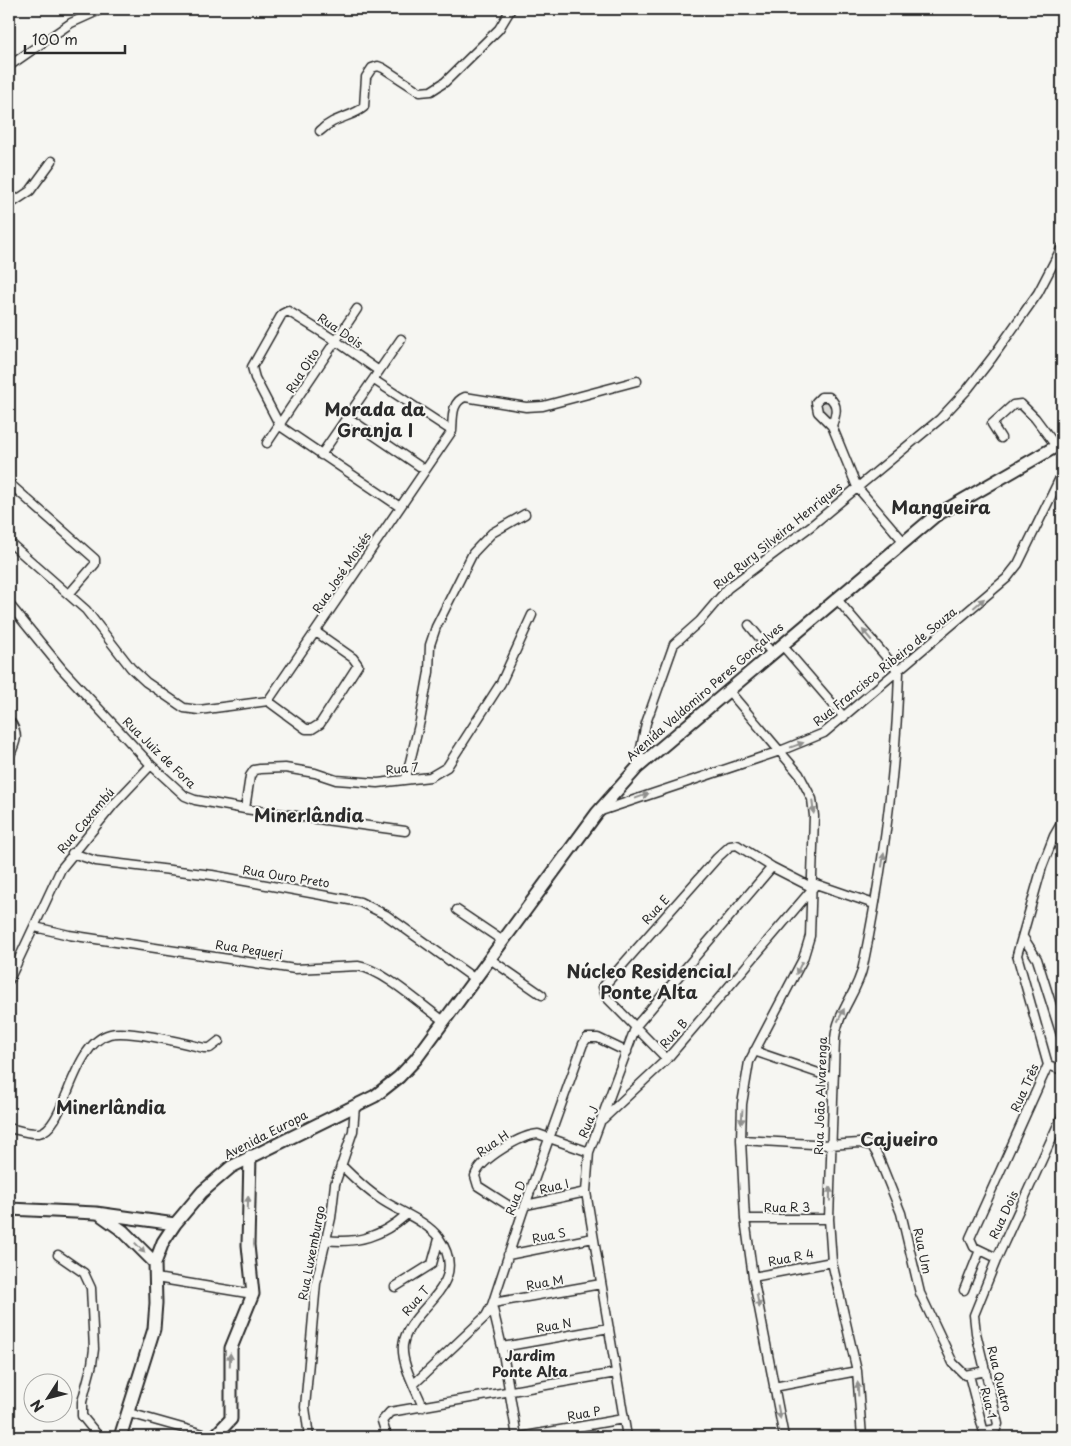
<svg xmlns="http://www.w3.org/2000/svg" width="1071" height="1446" viewBox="0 0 1071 1446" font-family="'Playpen Sans',sans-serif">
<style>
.green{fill:#d9d9d5;stroke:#828280}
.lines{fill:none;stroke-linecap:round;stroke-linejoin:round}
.street-casing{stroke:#2b2b2b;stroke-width:11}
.secondary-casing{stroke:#2b2b2b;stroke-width:15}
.street{stroke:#f6f6f2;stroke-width:8}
.secondary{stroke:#f6f6f2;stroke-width:11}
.oneway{fill:#90908e}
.labels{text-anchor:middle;stroke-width:4;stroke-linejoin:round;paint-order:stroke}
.street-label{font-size:12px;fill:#2b2b2b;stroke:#f6f6f2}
.neighbourhood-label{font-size:14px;font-weight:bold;fill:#2b2b2b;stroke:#f6f6f2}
.district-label{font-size:18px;font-weight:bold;fill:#2b2b2b;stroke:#f6f6f2}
</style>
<rect width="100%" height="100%" fill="#f6f6f2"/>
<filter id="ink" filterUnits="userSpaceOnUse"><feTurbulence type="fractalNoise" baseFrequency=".02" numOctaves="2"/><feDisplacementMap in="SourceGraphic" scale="10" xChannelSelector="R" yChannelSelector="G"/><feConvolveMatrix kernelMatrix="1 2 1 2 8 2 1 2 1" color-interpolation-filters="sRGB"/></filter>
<g filter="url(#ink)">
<path class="green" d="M 826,399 L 833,406 L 831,422 L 821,412 L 819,403 Z"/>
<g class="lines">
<defs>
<path id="street" d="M 9,66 L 71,23 L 102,9
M 320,131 C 335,116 351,118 364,107 L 366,77 L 372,68 L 378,66 L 383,68 L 420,92 L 431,91 L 445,82 L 499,29 L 511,9
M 9,205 L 30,191 L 52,161
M 379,371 L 336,341 L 288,311 L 282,314 L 252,367 L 255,378 L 280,426 L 400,507
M 374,380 L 452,431
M 347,417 L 425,470
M 832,426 C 836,414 839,405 829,397 L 821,397 L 816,402 L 818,412 L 832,426 L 857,487 L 904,542
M 1001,438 L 992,424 L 1013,405 L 1021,404 L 1035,418 L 1056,446
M 267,443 L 357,309
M 321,455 L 401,339
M 9,483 L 95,559 L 95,564 L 70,593
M 9,542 L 86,610 L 131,668 L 146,682 L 184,708 L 199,710 L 268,701 L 452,431 C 453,418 451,402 465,397 L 526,407 L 543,406 L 637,381
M 836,598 L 899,672 C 896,771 883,869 863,966 C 858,992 837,1012 835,1039 L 829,1219 L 832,1262 L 857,1371 L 862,1437
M 9,604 L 62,669 L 151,765 L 185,796 L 195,800 L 245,809 L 405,831
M 749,625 L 772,653
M 782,645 L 844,717
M 728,690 L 799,774 L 812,799 L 814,816 L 810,936 L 803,959 L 749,1062 L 742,1104 L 741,1140 L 745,1219 L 753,1277 L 784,1437
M 268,701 L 306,729 L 312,729 L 320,724 L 358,665 L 353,658 L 316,632
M 9,720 C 20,734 16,742 9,757
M 637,768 L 646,723 L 674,644 L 700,621 L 728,588 L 811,526 L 940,419 L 967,390 L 992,358 L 1038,293 L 1062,247
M 406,778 L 420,721 L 429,672 L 430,645 L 436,627 L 473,553 L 492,533 L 525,514
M 245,809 L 250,776 L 254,770 L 260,769 L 285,768 L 315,773 L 336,780 L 378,783 L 430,777 L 447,767 L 501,683 L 532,615
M 601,811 L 780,751 L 824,733 L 1007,578 L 1018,564 L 1062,474
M 72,853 L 96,861 L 212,875 L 360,902 L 386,915 L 475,979
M 813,883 L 874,904
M 457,910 L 503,941
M 35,927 L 69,935 L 295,969 L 358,966 C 384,970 421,1005 444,1021
M 1023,937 L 1037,959 L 1062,1038
M 490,959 L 542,995
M 9,980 L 61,869 L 114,804 L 151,765
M 754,1051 L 833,1078
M 1048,1065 L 1062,1070
M 603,1119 L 667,1059 L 813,888 L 772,867 L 737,845 L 730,846 L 717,858 L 603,987 L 606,997 L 667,1059
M 9,1128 C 18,1130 29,1134 39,1133 C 66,1129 71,1044 110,1034 C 128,1029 184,1043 204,1048 L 210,1048 L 219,1041
M 741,1140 L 830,1145 L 859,1143 L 872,1146 L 878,1156 L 901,1213 L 920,1293 L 953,1363 L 965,1375 L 986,1371
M 341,1165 C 353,1177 365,1189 379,1198 C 397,1211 426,1220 439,1238 C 473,1287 409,1306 403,1345 C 401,1364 416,1389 423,1407
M 526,1205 L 586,1192
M 522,1214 L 478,1186 L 475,1176 C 480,1159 521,1135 538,1134 L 589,1152
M 745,1219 L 829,1219
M 326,1240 C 358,1244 382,1236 406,1215
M 58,1255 L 84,1273 L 91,1288 L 94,1349 L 92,1364 L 82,1402 L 82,1416 L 99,1437
M 508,1255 L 593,1238
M 997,1258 L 974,1247 L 970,1238 L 1048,1065 L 1017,955 L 1042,867 L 1054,836 L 1062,822
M 753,1277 L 832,1262
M 156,1278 L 253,1294
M 395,1287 L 432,1264 L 439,1239
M 964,1290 L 980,1250
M 493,1303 L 601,1284
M 492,1305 L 502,1347 L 517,1437
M 502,1347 L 609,1328
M 969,1375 L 983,1429 L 986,1431 L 996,1429 L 998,1424 L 976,1333 L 974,1315 L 997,1258 L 1062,1116
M 414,1384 L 486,1316 L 492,1305 L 522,1214 L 583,1044 L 587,1038 L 598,1038 L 627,1052
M 774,1387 L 857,1371
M 129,1413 L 214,1437
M 309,1437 L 305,1407 L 316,1283 L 331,1218 L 335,1184 L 353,1131 L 355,1106
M 387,1437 L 382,1421 L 390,1412 L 616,1373
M 520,1437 L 623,1419
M 627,1437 L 586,1192 L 589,1152 L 636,1026 L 772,867"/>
<path id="secondary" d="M 9,1209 L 96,1213 L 175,1224
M 102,1216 L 123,1231 L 155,1263
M 120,1437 L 154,1329 L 156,1303 L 155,1263 L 163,1242 L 175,1224 L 202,1192 L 231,1167 L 375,1096 L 399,1077 L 416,1059 L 597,813 L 637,768 L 935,516 L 1062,443
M 214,1437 L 231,1419 L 231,1348 L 253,1294 L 248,1245 L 250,1156"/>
</defs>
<use href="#street" class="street-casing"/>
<use href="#secondary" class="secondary-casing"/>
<use href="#street" class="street"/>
<use href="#secondary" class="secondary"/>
</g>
<defs><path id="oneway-solid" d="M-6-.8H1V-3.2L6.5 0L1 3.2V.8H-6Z" transform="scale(1.25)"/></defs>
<g class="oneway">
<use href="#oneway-solid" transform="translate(979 603) rotate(-41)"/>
<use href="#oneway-solid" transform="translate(867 635) rotate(-130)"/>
<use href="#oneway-solid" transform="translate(797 745) rotate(-20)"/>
<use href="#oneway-solid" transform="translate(642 796) rotate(-20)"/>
<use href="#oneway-solid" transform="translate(813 807) rotate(84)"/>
<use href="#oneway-solid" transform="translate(883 860) rotate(-82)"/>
<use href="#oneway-solid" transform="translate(799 968) rotate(116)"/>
<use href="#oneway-solid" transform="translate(841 1015) rotate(-63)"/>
<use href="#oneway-solid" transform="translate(742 1117) rotate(93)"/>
<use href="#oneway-solid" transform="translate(830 1194) rotate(-89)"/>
<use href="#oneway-solid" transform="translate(248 1203) rotate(-88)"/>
<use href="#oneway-solid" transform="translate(140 1248) rotate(46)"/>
<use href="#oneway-solid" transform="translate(758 1301) rotate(79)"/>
<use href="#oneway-solid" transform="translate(230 1360) rotate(-88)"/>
<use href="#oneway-solid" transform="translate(858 1389) rotate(-93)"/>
<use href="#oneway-solid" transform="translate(779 1412) rotate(79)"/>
</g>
</g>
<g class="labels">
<g class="street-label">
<text transform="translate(340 331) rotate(34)" y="4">Rua Dois</text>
<text transform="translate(303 371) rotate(-57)" y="4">Rua Oito</text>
<text transform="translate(778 536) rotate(-39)" y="4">Rua Rury Silveira Henriques</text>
<text transform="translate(342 573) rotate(-56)" y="4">Rua José Moisés</text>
<text transform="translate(885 667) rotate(-39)" y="4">Rua Francisco Ribeiro de Souza</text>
<text transform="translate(705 692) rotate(-41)" y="4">Avenida Valdomiro Peres Gonçalves</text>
<text transform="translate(159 753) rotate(44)" y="4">Rua Juiz de Fora</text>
<text transform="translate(402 769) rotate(-6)" y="4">Rua 7</text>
<text transform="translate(86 821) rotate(-50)" y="4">Rua Caxambú</text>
<text transform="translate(286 877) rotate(9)" y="4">Rua Ouro Preto</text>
<text transform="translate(656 910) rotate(-48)" y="4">Rua E</text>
<text transform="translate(249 950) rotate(9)" y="4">Rua Pequeri</text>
<text transform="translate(674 1034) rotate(-48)" y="4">Rua B</text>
<text transform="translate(1025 1088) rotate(-66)" y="4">Rua Três</text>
<text transform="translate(821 1096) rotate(-88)" y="4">Rua João Alvarenga</text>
<text transform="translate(589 1122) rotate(-68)" y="4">Rua J</text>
<text transform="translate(266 1135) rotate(-27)" y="4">Avenida Europa</text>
<text transform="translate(493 1144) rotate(-35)" y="4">Rua H</text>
<text transform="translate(554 1187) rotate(-13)" y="4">Rua I</text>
<text transform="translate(516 1198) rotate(-70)" y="4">Rua D</text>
<text x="787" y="1212">Rua R 3</text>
<text transform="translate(1004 1215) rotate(-65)" y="4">Rua Dois</text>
<text transform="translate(549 1236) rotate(-11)" y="4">Rua S</text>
<text transform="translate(922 1251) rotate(78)" y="4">Rua Um</text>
<text transform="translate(312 1253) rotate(-79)" y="4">Rua Luxemburgo</text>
<text transform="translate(791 1258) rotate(-11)" y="4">Rua R 4</text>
<text transform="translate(545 1283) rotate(-10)" y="4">Rua M</text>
<text transform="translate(416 1301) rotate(-49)" y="4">Rua T</text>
<text transform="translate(554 1326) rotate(-10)" y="4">Rua N</text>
<text transform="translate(999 1379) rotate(76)" y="4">Rua Quatro</text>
<text transform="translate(988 1403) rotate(76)" y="4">Rua 1</text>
<text transform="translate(584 1414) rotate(-10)" y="4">Rua P</text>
</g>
<g class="neighbourhood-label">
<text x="530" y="1361">Jardim<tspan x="530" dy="16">Ponte Alta</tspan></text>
</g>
<g class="district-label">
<text x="375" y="416">Morada da<tspan x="375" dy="21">Granja I</tspan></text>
<text x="941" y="514">Mangueira</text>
<text x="309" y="822">Minerlândia</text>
<text x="649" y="978">Núcleo Residencial<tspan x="649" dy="21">Ponte Alta</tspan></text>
<text x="111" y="1114">Minerlândia</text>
<text x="899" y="1146">Cajueiro</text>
</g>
</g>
<rect width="1071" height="1446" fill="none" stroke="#f6f6f2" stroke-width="30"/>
<rect x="15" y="15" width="1041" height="1416" fill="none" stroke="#2b2b2b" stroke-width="2" filter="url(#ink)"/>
<g transform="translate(48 1398) rotate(234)"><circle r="24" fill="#f6f6f2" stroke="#a5a5a2"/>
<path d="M0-4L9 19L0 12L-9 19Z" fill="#2b2b2b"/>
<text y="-8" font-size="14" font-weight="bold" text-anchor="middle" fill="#2b2b2b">N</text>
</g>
<path d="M25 45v8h100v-8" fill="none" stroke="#2b2b2b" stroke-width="2.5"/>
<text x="32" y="45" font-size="15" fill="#2b2b2b" stroke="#f6f6f2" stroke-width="4" paint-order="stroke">100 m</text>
</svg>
